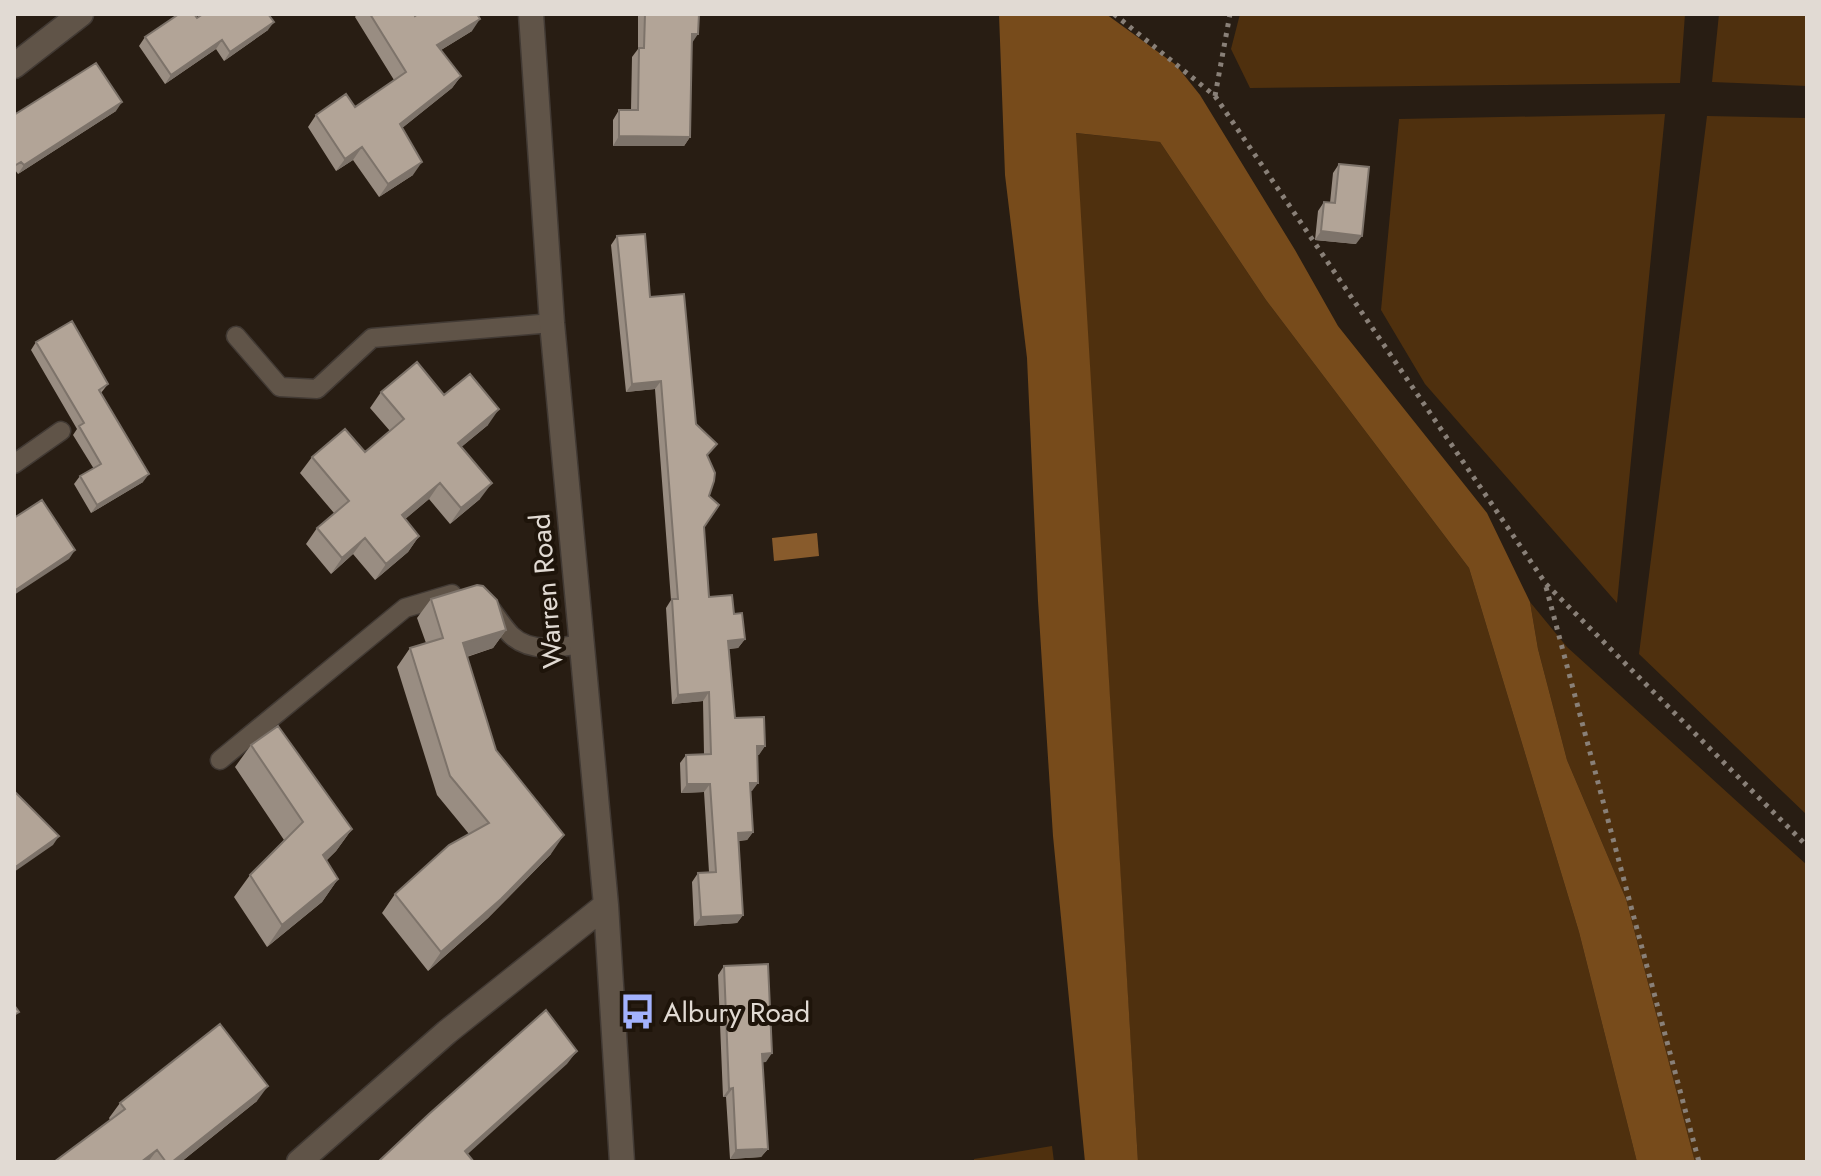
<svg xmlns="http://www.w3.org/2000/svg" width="1821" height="1176" viewBox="0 0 1821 1176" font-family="Jost,sans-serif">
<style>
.green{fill:#4f300e}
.forest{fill:#774b1b}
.water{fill:#885b2c}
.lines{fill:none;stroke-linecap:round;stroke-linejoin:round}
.lane-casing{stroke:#423a34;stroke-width:21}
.street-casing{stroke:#423a34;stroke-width:27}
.path{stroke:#898078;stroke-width:5;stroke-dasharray:4 6;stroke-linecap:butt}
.lane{stroke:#605448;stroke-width:18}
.street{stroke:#605448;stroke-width:24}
.wall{fill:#998d82}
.shaded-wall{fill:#7d736a}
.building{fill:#b2a497;stroke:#7d736a;stroke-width:2}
.labels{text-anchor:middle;stroke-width:8;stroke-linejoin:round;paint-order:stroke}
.street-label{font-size:28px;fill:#e1dad3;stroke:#1e140a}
.poi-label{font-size:28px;fill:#e1dad3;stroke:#1e140a;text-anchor:start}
</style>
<rect width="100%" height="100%" fill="#281d13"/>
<path class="green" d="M 1240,14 L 1685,14 L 1680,83 L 1250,88 L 1231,49 Z
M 1719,14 L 1807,14 L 1807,86 L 1712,82 Z
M 1665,114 L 1617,603 L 1425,384 L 1381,310 L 1399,119 Z
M 1707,116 L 1807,118 L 1807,815 L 1639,654 Z
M 1075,133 L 1160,142 L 1266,300 L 1469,568 L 1579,932 L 1637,1162 L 1138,1162 Z
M 1530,602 L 1567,647 L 1807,865 L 1807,1162 L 1695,1162 L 1626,899 L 1567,760 L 1538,649 Z
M 1052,1146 L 1054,1162 L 974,1162 L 974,1159 Z"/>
<path class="forest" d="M 999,14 L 1106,14 L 1176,65 L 1200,95 L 1295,250 L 1338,326 L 1487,513 L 1530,602 L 1538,649 L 1567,760 L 1626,899 L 1695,1162 L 1637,1162 L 1579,932 L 1469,568 L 1266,300 L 1160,142 L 1076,133 L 1138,1162 L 1085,1162 L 1053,836 L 1038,601 L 1027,358 L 1005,175 Z"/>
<path class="water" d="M 817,533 L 819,556 L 774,561 L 772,538 Z"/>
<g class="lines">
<defs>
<path id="lane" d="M 236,336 L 280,387 L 317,389 L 372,338 L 552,323
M 14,464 L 61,431
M 491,609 C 497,617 504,628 511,635 C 530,653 559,648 581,644
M 220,760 L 405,608 L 452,594"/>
<path id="street" d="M 531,14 L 552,323 L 606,905 L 622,1162
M 14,66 L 81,14
M 299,1162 L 447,1032 L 606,905"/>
</defs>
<use href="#lane" class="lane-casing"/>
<use href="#street" class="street-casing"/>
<path class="path" d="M 1114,14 L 1215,96 L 1546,584 L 1807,846
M 1215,96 L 1230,14
M 1546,587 L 1699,1162"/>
<use href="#lane" class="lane"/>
<use href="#street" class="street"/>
</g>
<path class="wall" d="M 357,14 L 414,14 L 415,16 L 472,31 L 441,50 L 461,76 L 452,88 L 402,128 L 413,175 L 379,197 L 353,160 L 336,171 L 308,127 L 316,115 L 355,107 L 394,80 L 355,17 Z
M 638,14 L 699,14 L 691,43 L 690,137 L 684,146 L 613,146 L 613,120 L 619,110 L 631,110 L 632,57 L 638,49 Z
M 197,18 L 268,30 L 224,61 L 216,49 L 165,84 L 139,46 L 145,37 Z
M 116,111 L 18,174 L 15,170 L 14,115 Z
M 1339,164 L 1356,244 L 1315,240 L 1318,211 L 1324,202 L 1330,203 L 1333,173 Z
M 617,236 L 650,297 L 708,456 L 709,496 L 704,527 L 709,597 L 734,614 L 745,639 L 738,648 L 729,649 L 735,718 L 765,746 L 758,755 L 752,791 L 750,791 L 753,832 L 747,840 L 739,841 L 743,915 L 737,923 L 694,926 L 692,882 L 698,873 L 709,872 L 704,792 L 681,793 L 680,763 L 686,755 L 704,754 L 703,701 L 672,704 L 666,608 L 671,600 L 655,389 L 626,392 L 611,245 Z
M 36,342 L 108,384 L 101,393 L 143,482 L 91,513 L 74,484 L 80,476 L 94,469 L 73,435 L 77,429 L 31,350 Z
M 381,392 L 444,395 L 488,425 L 461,447 L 480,499 L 450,524 L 429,499 L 405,519 L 419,536 L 408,552 L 375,580 L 353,554 L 331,574 L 306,544 L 317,528 L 334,513 L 300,473 L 312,457 L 365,452 L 390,431 L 370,408 Z
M 431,599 L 506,630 L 493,648 L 467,657 L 496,750 L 551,854 L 488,918 L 428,971 L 382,913 L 395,894 L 469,834 L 437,795 L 397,667 L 410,648 L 426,643 L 417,618 Z
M 251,745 L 352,829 L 336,851 L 326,861 L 338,879 L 322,902 L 267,947 L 234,897 L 250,875 L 284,840 L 235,767 Z
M 724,966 L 766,1062 L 762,1062 L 768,1149 L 761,1157 L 730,1159 L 726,1097 L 723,1097 L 718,975 Z
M 257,1101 L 181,1162 L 54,1162 L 110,1120 L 109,1118 L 120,1103 Z"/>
<path class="shaded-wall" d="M 480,19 L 472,31 L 428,58 L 437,45 Z
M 274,22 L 268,30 L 224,61 L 230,52 Z
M 692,34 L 698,34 L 692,43 Z
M 222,40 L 216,49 L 165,84 L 171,75 Z
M 461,76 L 452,88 L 391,137 L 400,124 Z
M 122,102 L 116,111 L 18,174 L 24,165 Z
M 619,136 L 690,137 L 684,146 L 613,146 Z
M 362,147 L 353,160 L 336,171 L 345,159 Z
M 422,162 L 413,175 L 379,197 L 388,184 Z
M 1321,231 L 1362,236 L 1356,244 L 1315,240 Z
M 661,381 L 655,389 L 626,392 L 632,384 Z
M 499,409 L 488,425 L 447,459 L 458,443 Z
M 149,474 L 143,482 L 91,513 L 97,505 Z
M 440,483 L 429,499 L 390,532 L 402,515 Z
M 492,483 L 480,499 L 450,524 L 461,508 Z
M 419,536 L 408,552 L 375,580 L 386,564 Z
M 365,538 L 353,554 L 331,574 L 342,558 Z
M 75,550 L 69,559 L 14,595 L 14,591 Z
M 506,630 L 493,648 L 450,662 L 463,643 Z
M 745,639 L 738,648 L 722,649 L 728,641 Z
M 709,692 L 703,701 L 672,704 L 678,695 Z
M 757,746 L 765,746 L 759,755 L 751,755 Z
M 750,783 L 758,783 L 752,791 L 743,791 Z
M 687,784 L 710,784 L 704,792 L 681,793 Z
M 352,829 L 336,851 L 307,878 L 323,855 Z
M 753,832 L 747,840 L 732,841 L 738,833 Z
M 564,835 L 551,854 L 488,918 L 428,971 L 441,952 Z
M 59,836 L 53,845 L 14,872 L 14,868 Z
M 338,879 L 322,902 L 267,947 L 282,925 Z
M 743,915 L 737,923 L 694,926 L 701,917 Z
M 577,1051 L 567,1064 L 459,1162 L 465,1151 Z
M 772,1053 L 766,1062 L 756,1063 L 762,1054 Z
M 268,1086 L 257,1101 L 181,1162 L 172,1162 Z
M 733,1088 L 726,1097 L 723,1097 L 729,1089 Z
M 768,1149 L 761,1157 L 730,1159 L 736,1150 Z
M 157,1150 L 148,1162 L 141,1162 Z"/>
<path class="building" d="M 179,14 L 194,14 L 197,18 L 203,14 L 268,14 L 274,22 L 230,52 L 222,40 L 171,75 L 145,37 Z
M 370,14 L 414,14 L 415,16 L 418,14 L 477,14 L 480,19 L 437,45 L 461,76 L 400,124 L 422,162 L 388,184 L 362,147 L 345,159 L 316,115 L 346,94 L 355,107 L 406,72 Z
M 645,14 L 699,14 L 698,34 L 692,34 L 690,137 L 619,136 L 619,110 L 638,110 L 639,48 L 644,48 Z
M 96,63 L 122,102 L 24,165 L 21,162 L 14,166 L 14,115 Z
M 1339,164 L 1369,167 L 1362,236 L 1321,231 L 1324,202 L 1335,203 Z
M 645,234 L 650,297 L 684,294 L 696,424 L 717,444 L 707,455 L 715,473 L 714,481 L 709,496 L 719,505 L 704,527 L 709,597 L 732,595 L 734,614 L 742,613 L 745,639 L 728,641 L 735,718 L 764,717 L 765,746 L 757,746 L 758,783 L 750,783 L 753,832 L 738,833 L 743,915 L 701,917 L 698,873 L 716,872 L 710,784 L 687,784 L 686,755 L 711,754 L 709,692 L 678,695 L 672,599 L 678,599 L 661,381 L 632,384 L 617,236 Z
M 72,321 L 108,384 L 99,390 L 149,474 L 97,505 L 80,476 L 101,464 L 79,426 L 84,423 L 36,342 Z
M 417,362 L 444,395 L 470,374 L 499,409 L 458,443 L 492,483 L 461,508 L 440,483 L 402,515 L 419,536 L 386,564 L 365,538 L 342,558 L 317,528 L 349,501 L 312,457 L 345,429 L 365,452 L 404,419 L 381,392 Z
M 42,500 L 75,550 L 14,591 L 14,518 Z
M 477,585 L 483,586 L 497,600 L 506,630 L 463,643 L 496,750 L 564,835 L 501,899 L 441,952 L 395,894 L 449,845 L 489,823 L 450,776 L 410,648 L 443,638 L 431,599 Z
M 278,726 L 352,829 L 323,855 L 338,879 L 282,925 L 250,875 L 303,822 L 251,745 Z
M 14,791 L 59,836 L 14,868 Z
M 768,964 L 772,1053 L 762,1054 L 768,1149 L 736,1150 L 733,1088 L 729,1089 L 724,966 Z
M 14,1005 L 19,1012 L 14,1015 Z
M 546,1010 L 577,1051 L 465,1151 L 474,1162 L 378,1162 L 429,1114 Z
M 220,1024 L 268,1086 L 172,1162 L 166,1162 L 157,1150 L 141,1162 L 54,1162 L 125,1109 L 120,1103 Z"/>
<defs>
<symbol id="bus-bare" viewBox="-9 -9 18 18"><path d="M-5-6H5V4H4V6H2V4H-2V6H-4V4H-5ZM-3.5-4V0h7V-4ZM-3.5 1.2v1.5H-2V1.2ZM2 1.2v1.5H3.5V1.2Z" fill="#a3b2fd" stroke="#1e140a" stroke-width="2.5" paint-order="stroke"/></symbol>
</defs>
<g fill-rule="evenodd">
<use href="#bus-bare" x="612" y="986" width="51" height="51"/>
</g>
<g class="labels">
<g class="street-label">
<text transform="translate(546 591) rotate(-95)" y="10">Warren Road</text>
</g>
<g class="poi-label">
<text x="663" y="1022">Albury Road</text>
</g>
</g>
<rect width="1821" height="1176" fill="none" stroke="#e1dad3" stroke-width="32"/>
</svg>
